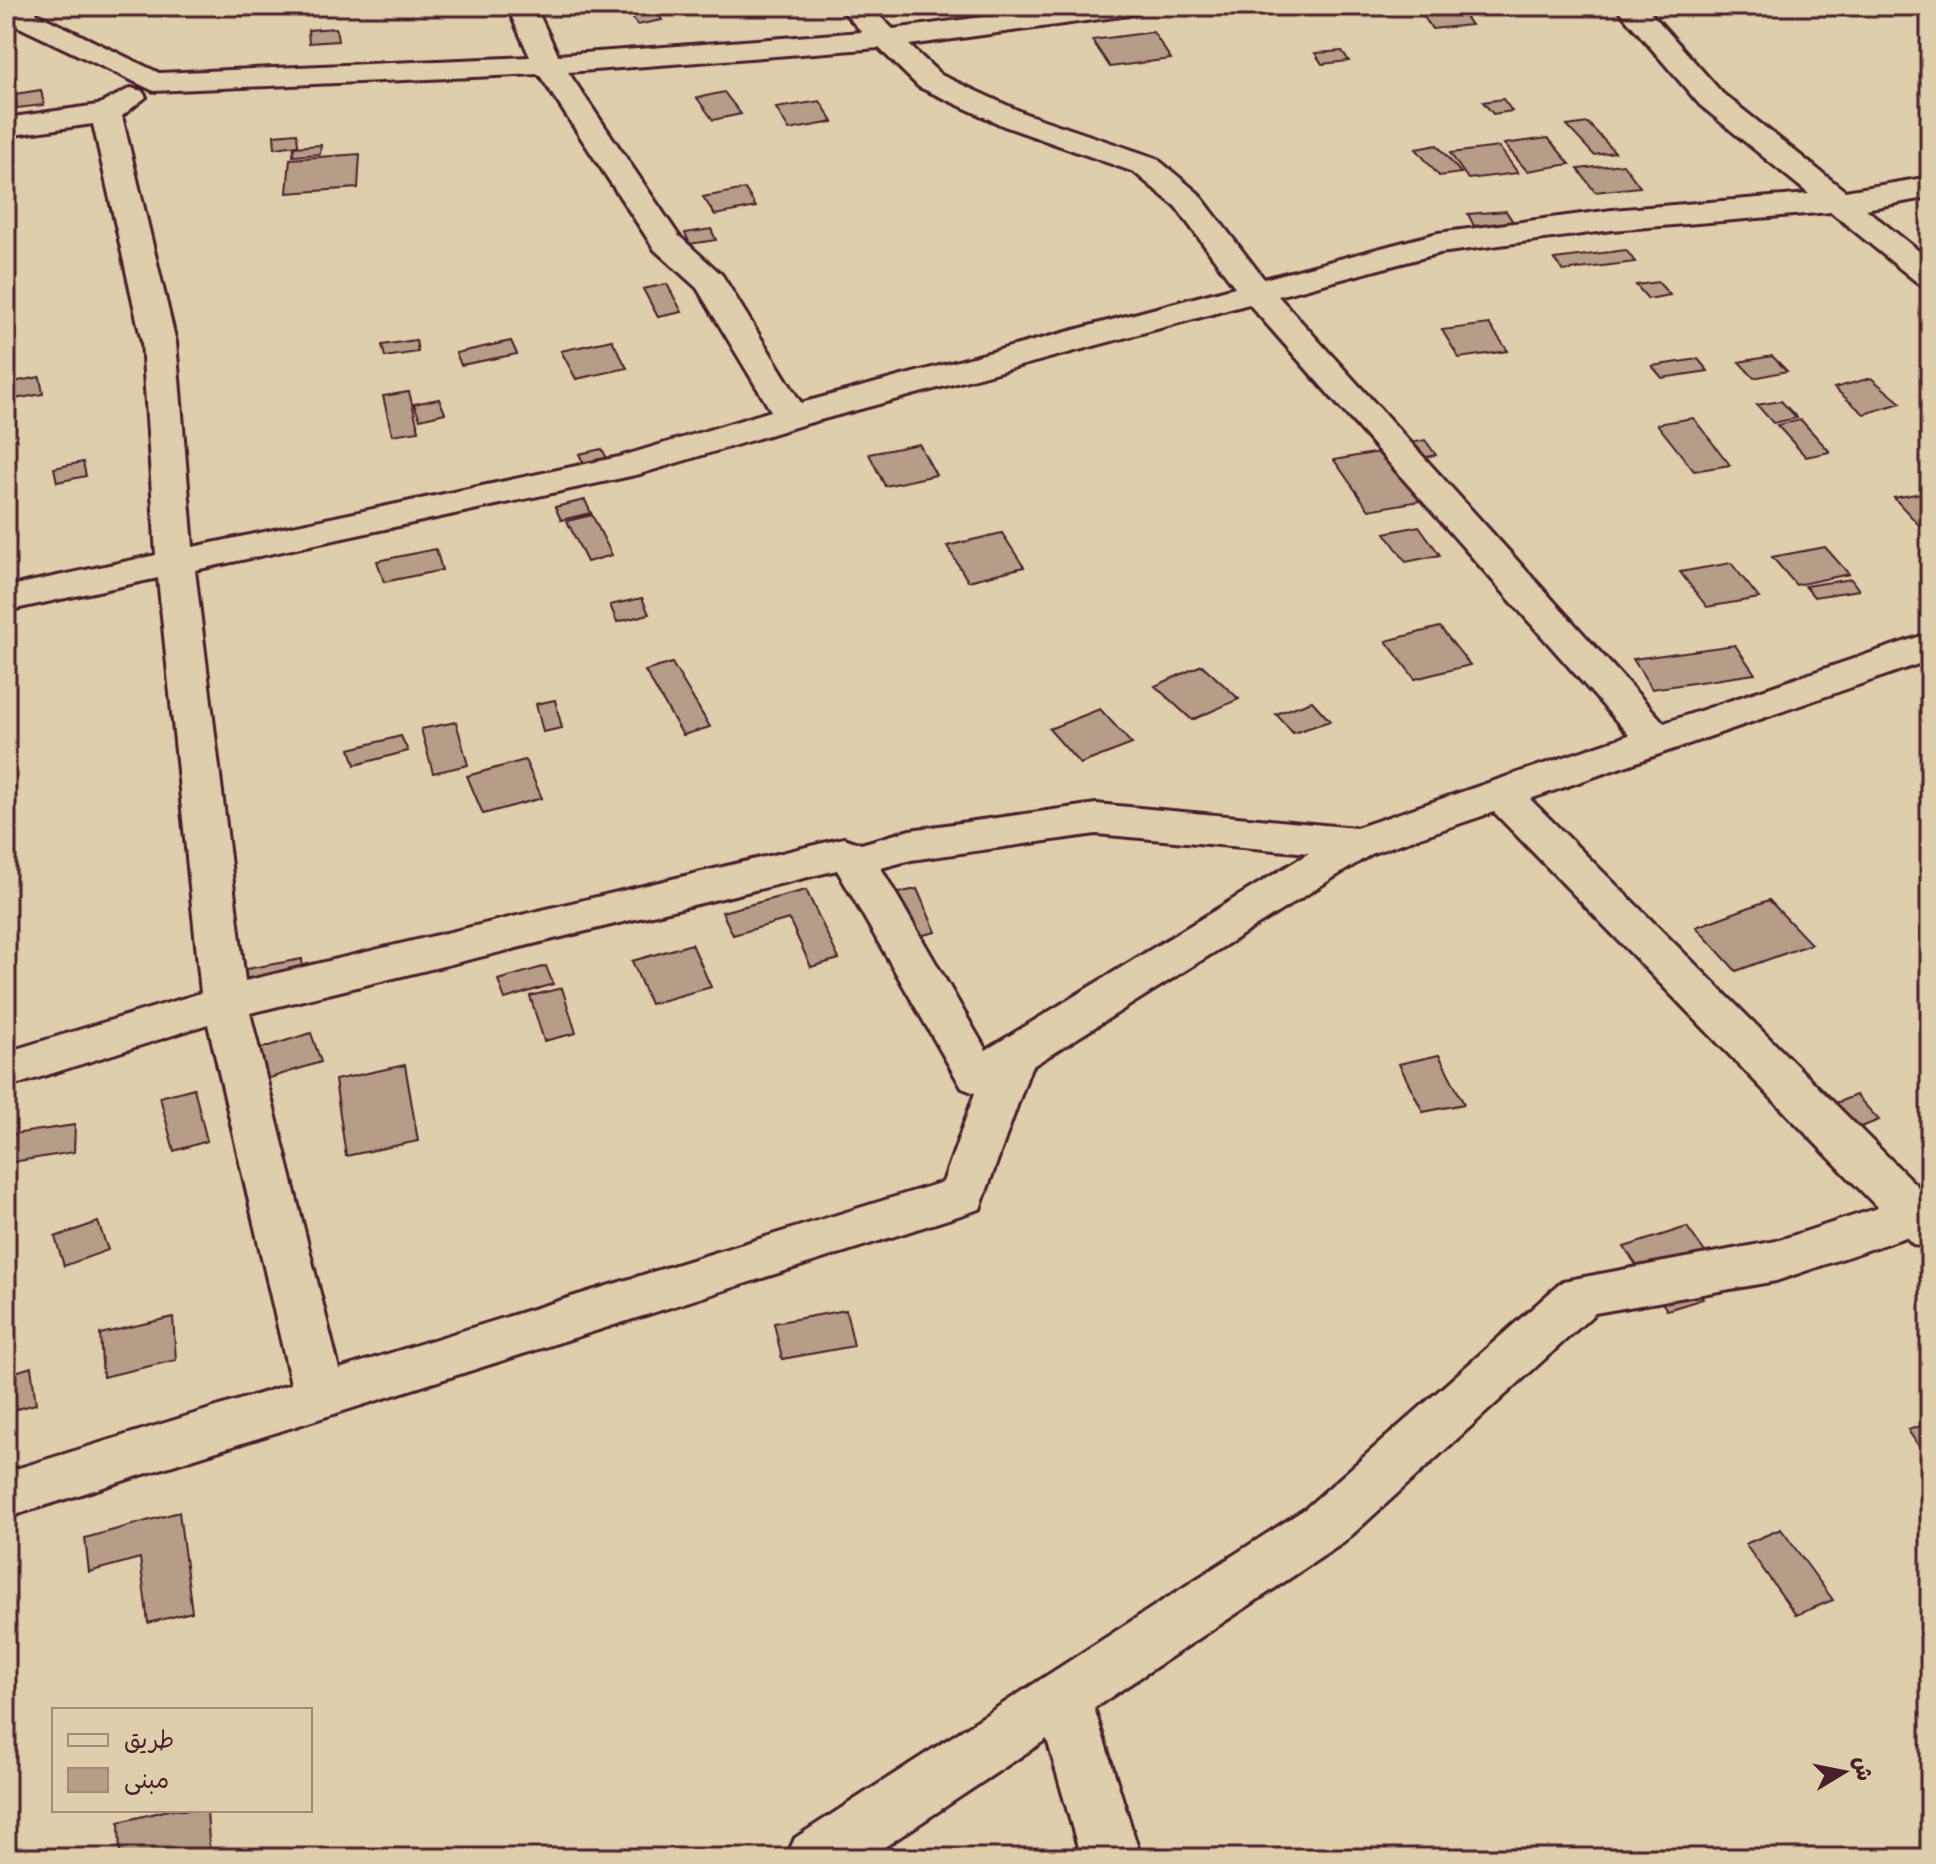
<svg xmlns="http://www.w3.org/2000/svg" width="1936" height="1864" viewBox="0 0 1936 1864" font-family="Pangolin,'Playpen Sans Arabic',sans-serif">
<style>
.building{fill:#b69d87;stroke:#4a1f2b;stroke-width:2}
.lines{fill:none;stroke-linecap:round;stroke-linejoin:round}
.street-casing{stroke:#4a1f2b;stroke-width:6}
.street{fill:#dfceab;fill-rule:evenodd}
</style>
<rect width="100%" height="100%" fill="#dfceab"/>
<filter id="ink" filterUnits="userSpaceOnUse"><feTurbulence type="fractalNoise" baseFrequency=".0125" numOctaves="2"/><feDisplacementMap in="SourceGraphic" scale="16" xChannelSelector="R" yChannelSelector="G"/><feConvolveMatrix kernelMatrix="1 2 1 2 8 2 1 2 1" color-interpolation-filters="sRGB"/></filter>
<g filter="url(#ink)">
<path class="building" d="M 625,6 L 653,6 L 662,20 L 637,25 Z
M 1417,6 L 1457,6 L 1471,25 L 1432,29 Z
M 336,28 L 338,41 L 309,43 L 308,30 Z
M 1153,32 L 1171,59 L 1110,67 L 1092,40 Z
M 1342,51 L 1349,61 L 1322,64 L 1315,53 Z
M 41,90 L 44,105 L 17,108 L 15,94 Z
M 724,92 L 741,114 L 713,120 L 697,98 Z
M 1503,99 L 1512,111 L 1493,114 L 1483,102 Z
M 820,101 L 833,122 L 789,130 L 776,108 Z
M 1588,123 L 1615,152 L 1594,155 L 1567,126 Z
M 297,133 L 298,145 L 275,148 L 274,135 Z
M 1548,138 L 1570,164 L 1527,171 L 1504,144 Z
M 321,145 L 320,154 L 293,156 L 294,147 Z
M 1437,145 L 1461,173 L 1439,176 L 1416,149 Z
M 1499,147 L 1518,173 L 1468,179 L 1450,153 Z
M 360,154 L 358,188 L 287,193 L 290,159 Z
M 1623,164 L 1640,187 L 1595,192 L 1578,169 Z
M 745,189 L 756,207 L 715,215 L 703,197 Z
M 1506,211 L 1513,222 L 1474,226 L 1468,214 Z
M 711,229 L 716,240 L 690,244 L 685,233 Z
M 1626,250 L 1635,262 L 1563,271 L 1554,259 Z
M 1658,282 L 1670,295 L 1648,299 L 1636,285 Z
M 667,284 L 682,312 L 658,317 L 643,289 Z
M 1489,324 L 1508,351 L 1459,358 L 1442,330 Z
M 416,340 L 418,352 L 385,357 L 382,345 Z
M 612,340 L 627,368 L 576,379 L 561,351 Z
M 511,341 L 517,354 L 461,365 L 456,353 Z
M 1772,356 L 1787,371 L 1754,378 L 1739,362 Z
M 1698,359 L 1708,371 L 1662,378 L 1652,366 Z
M 40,377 L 43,394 L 9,400 L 7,383 Z
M 1871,378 L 1901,403 L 1864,414 L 1834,388 Z
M 409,392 L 419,431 L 392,435 L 383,396 Z
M 439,399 L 445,413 L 420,419 L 414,404 Z
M 1781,401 L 1797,418 L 1773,423 L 1757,405 Z
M 1693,418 L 1730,465 L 1694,471 L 1657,424 Z
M 1801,420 L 1830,452 L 1806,457 L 1777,425 Z
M 1425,440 L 1436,455 L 1408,461 L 1397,446 Z
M 919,444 L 936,475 L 885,486 L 869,454 Z
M 602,449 L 610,464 L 587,470 L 579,454 Z
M 1390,450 L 1425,500 L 1369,510 L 1334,460 Z
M 83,462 L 86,476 L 57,482 L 54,468 Z
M 1921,493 L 1930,502 L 1930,537 L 1894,498 Z
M 585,500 L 591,513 L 561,520 L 555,507 Z
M 592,515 L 612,555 L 587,562 L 567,521 Z
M 1419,526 L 1440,555 L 1406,562 L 1385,533 Z
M 1002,533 L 1024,567 L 968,581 L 947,546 Z
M 1825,547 L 1849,574 L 1796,585 L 1772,557 Z
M 436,549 L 442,570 L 384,582 L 377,561 Z
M 1731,563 L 1759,598 L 1707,607 L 1680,572 Z
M 1851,579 L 1859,590 L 1814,597 L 1805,586 Z
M 642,598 L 649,614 L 617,622 L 610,605 Z
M 1440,627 L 1470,665 L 1415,679 L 1386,641 Z
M 1735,645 L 1755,674 L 1652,689 L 1633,659 Z
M 672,663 L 710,727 L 683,735 L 645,671 Z
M 1202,665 L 1239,699 L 1192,720 L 1155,686 Z
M 555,700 L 562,728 L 543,732 L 536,704 Z
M 1312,701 L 1330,721 L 1293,733 L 1276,714 Z
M 1100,709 L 1132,744 L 1080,764 L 1049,729 Z
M 456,722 L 468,765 L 433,773 L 421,729 Z
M 401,736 L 408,751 L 355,765 L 350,749 Z
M 525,760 L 542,798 L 483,814 L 467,776 Z
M 917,889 L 936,932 L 902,940 L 883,896 Z
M 806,890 L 839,959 L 811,967 L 789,919 L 733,935 L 722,912 Z
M 1769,900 L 1811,944 L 1736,971 L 1696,927 Z
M 692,944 L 711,987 L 650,1004 L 632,961 Z
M 302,959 L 304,985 L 243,996 L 241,970 Z
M 546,966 L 553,984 L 505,999 L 498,980 Z
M 562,988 L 576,1033 L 544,1041 L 530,996 Z
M 311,1033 L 321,1062 L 257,1082 L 246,1053 Z
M 1439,1055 L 1464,1104 L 1423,1112 L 1399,1064 Z
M 405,1065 L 418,1141 L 346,1156 L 335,1080 Z
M 194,1088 L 207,1141 L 174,1151 L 160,1097 Z
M 1856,1095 L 1879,1120 L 1838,1136 L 1816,1111 Z
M 75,1125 L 74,1152 L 6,1163 L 6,1135 Z
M 98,1222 L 108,1250 L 64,1266 L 55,1237 Z
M 1687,1227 L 1707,1255 L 1678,1264 L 1703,1299 L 1667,1310 L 1624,1247 Z
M 846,1310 L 854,1346 L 782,1359 L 774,1323 Z
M 173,1317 L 176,1360 L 103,1377 L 100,1334 Z
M 31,1367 L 36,1404 L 6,1412 L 6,1375 Z
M 1930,1423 L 1930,1463 L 1908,1430 Z
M 179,1512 L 192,1612 L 148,1623 L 140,1558 L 89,1572 L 85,1538 Z
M 1781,1529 L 1833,1600 L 1796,1615 L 1745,1544 Z
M 168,1810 L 207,1810 L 210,1858 L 120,1858 L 119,1822 Z"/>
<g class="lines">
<defs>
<path id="street" d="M 6,6 L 33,6 L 37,14 L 159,73 L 530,57 L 507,6 L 535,6 L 558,55 L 862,32 L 838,6 L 869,6 L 893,29 L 1065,6 L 1143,6 L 1139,12 L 1129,15 L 909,45 L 941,75 L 1026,114 L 1156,158 L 1198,193 L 1264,279 L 1438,233 L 1612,210 L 1809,194 L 1700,105 L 1615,6 L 1645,6 L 1722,93 L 1845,191 L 1930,177 L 1930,197 L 1866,209 L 1930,260 L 1930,286 L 1918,283 L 1831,212 L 1612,230 L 1440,253 L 1278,296 L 1664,723 L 1930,633 L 1930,660 L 1530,799 L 1924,1193 L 1930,1191 L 1930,1250 L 1913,1244 L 1906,1237 L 1776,1281 L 1595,1313 L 1343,1543 L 1094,1708 L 1141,1858 L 1081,1858 L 1047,1739 L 868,1858 L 786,1858 L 795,1838 L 1305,1509 L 1563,1281 L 1776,1241 L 1878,1208 L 1494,812 L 1373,853 L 1031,1067 L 980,1209 L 6,1518 L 6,1472 L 291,1384 L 208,1024 L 6,1088 L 6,1052 L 201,993 L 158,578 L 6,611 L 6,587 L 156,555 L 142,342 L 93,124 L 6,136 L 6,118 L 98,105 L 131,88 L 142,91 L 146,97 L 122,116 L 176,342 L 193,547 L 619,457 L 771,411 L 697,288 L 655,250 L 539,74 L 154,91 L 15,25 ZM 879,48 L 919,87 L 1004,126 L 1134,172 L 1176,207 L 1235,287 L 801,403 L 722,275 L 679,236 L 568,72 ZM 1249,304 L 1629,735 L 1356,828 L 1096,804 L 910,830 L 861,844 L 844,838 L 245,981 L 195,570 L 640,474 L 805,424 ZM 1096,834 L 1309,853 L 986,1050 L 881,868 L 911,860 ZM 837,870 L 962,1088 L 975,1093 L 943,1182 L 339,1369 L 250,1013 Z"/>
</defs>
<use href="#street" class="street-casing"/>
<use href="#street" class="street"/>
</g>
</g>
<rect width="1936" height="1864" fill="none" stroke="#dfceab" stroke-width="32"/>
<rect x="16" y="16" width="1904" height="1832" fill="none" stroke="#4a1f2b" stroke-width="3" filter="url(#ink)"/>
<rect x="52" y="1708" width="260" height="104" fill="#dfceab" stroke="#a38878" stroke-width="2"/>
<rect x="68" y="1734" width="40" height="12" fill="#dfceab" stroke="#a38878" stroke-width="2"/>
<text x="124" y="1748" font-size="24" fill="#4a1f2b">طريق</text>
<rect x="68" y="1768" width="40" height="24" fill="#b69d87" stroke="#a38878" stroke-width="2"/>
<text x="124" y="1788" font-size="24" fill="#4a1f2b">مبنى</text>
<g transform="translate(1844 1772) rotate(80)" stroke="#dfceab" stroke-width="6" paint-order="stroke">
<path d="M0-6L14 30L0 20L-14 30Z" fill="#4a1f2b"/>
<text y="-12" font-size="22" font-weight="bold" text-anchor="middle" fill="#4a1f2b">ش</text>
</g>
</svg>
